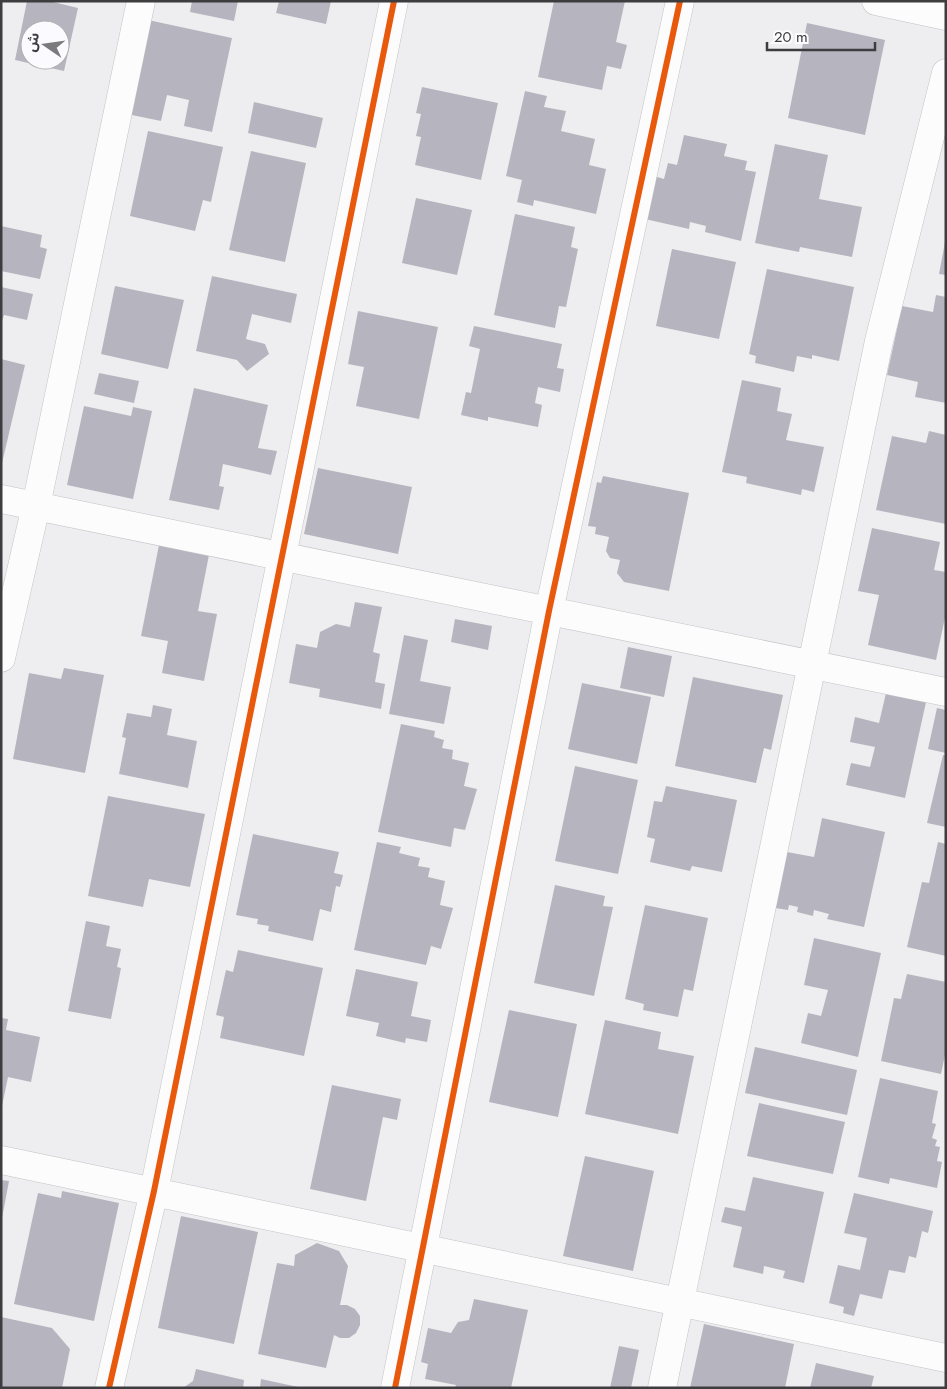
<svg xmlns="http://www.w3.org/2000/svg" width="947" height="1389" viewBox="0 0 947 1389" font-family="Jost,'Noto Sans Arabic',sans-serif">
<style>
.building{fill:#b6b5bf;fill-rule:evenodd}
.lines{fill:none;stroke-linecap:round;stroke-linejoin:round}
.street-casing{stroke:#c3c3c5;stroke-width:29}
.street{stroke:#fcfcfd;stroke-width:28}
.cycleway-casing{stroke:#fbfafe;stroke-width:9}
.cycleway{stroke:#e8590c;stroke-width:6}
</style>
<rect width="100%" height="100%" fill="#eeeef0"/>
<path class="building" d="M 27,1 L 49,1 L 78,8 L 64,71 L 15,60 ZM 30,30 L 60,30 L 60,60 L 30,60 Z
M 192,1 L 238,1 L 234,21 L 190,12 Z
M 279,1 L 331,1 L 326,24 L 276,13 Z
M 554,1 L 625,1 L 616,42 L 627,45 L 621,69 L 607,66 L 602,90 L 538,77 Z
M 148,20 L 232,38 L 212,132 L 184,126 L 189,100 L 167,95 L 161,121 L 127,114 Z
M 807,23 L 885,40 L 865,135 L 788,118 Z
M 422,87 L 498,103 L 481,180 L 415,165 L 421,137 L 416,136 L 421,114 L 416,113 Z
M 525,91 L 547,96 L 544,107 L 566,111 L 561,131 L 595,139 L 589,165 L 606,169 L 596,214 L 534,200 L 533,206 L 517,202 L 522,180 L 506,176 Z
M 254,102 L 323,118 L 316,148 L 248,133 Z
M 148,131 L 223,147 L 211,202 L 203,200 L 195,231 L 130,216 Z
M 684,135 L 727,144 L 724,156 L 747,161 L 745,170 L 756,172 L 741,241 L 705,232 L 706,226 L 690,222 L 689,229 L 645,219 L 654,176 L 664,179 L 668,163 L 677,165 Z
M 775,144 L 828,155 L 819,199 L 862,207 L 852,257 L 800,247 L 799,252 L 755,243 Z
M 251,151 L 306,163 L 285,262 L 229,250 Z
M 416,198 L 472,210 L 457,275 L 402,263 Z
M 515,214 L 575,227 L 571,247 L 578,249 L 566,307 L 559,306 L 555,328 L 494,315 Z
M 1,226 L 42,235 L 40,247 L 47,249 L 40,279 L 1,271 Z
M 945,242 L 946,242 L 946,275 L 939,274 Z
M 672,249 L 736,262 L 719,339 L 656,326 Z
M 767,269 L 854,287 L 839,361 L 812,355 L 812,359 L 797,356 L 794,372 L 755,363 L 756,356 L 749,354 Z
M 212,276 L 297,294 L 291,323 L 252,314 L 246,339 L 265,344 L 269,354 L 247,371 L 237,360 L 196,351 Z
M 115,286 L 184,300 L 168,369 L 101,354 Z
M 1,287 L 33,294 L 27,320 L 4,315 L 1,324 Z
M 936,295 L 946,297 L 946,403 L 915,397 L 918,382 L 887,375 L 902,306 L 933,312 Z
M 358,311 L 438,327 L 419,419 L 356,406 L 364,367 L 348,364 Z
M 474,326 L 562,344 L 557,368 L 564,369 L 560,392 L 538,387 L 535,403 L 542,405 L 538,427 L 488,417 L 488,421 L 461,415 L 466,392 L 471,393 L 480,349 L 469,346 Z
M 1,359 L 25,365 L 2,463 L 1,463 Z
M 99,373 L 139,381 L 134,403 L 94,394 Z
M 742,380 L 781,388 L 777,411 L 792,414 L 786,440 L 824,447 L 814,492 L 802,489 L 801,495 L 746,483 L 747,477 L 722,472 Z
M 194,388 L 268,405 L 258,448 L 277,451 L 271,475 L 223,464 L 219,486 L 224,487 L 219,510 L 169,500 Z
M 84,406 L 131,416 L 133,407 L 152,411 L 133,499 L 67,485 Z
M 929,431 L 946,435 L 946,524 L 876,510 L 892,436 L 926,443 Z
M 318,468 L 412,487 L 398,554 L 304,534 Z
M 603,476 L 689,493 L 669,591 L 624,582 L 617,573 L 620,560 L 610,558 L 606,551 L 609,537 L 595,534 L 596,527 L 588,526 L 597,482 L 601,483 Z
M 872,528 L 940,542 L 934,570 L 946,572 L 946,613 L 936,660 L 868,645 L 879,595 L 858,591 Z
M 159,545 L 209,555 L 198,611 L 217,614 L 204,681 L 162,673 L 168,641 L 141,636 Z
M 355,602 L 382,607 L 373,652 L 380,654 L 375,682 L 385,684 L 381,709 L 319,697 L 320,689 L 289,683 L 296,644 L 317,648 L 320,632 L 336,624 L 350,627 Z
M 455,619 L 492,626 L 488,650 L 451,642 Z
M 404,635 L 428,640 L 420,681 L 451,687 L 444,724 L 389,714 Z
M 628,647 L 672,656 L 664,697 L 620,688 Z
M 64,668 L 104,675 L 85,773 L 13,759 L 29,673 L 61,679 Z
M 693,677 L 783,695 L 771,750 L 764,748 L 756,783 L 675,766 Z
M 582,683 L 651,697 L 637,764 L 568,749 Z
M 886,693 L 926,702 L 905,798 L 846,785 L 851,763 L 870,767 L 875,747 L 850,742 L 855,717 L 879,723 Z
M 153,705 L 172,709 L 167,735 L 197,741 L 188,788 L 119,774 L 126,738 L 122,737 L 127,713 L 151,717 Z
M 937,708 L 946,710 L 946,753 L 928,749 Z
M 401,724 L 435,731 L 434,737 L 444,740 L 442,748 L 453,750 L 452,759 L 469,763 L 464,786 L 477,789 L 465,830 L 454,828 L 451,847 L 378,832 Z
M 943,755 L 946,755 L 946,827 L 927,823 Z
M 575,766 L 638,780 L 618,874 L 555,861 Z
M 666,786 L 737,800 L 722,872 L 692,866 L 690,871 L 650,862 L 655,839 L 647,837 L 654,801 L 662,802 Z
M 108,796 L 205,814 L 190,887 L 149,879 L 143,907 L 88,896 Z
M 822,818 L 885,832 L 864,927 L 827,919 L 829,914 L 814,910 L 813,916 L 797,912 L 798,907 L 789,905 L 788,910 L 775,908 L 787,852 L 814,857 Z
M 253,834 L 339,852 L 334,873 L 343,875 L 340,887 L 336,886 L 331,912 L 320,909 L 313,941 L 268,931 L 269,926 L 257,924 L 258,919 L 236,915 Z
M 377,842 L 401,847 L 399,853 L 420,858 L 418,866 L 430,868 L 428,877 L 445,881 L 440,905 L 453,908 L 441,949 L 431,946 L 426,965 L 354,950 Z
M 938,842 L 946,844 L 946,956 L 907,947 L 922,882 L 929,883 Z
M 555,885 L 605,896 L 603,906 L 613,907 L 594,996 L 534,983 Z
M 645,905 L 708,918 L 693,991 L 684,989 L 678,1017 L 643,1010 L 644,1004 L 625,999 Z
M 86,921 L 110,926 L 106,946 L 121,949 L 117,967 L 121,968 L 111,1019 L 68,1011 Z
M 814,938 L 881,953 L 858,1057 L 801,1043 L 808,1013 L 821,1016 L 828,990 L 804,985 Z
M 238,950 L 323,968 L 304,1056 L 220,1038 L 224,1017 L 216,1015 L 226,970 L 233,972 Z
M 356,969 L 418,982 L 411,1016 L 431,1020 L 427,1042 L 406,1038 L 405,1043 L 376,1036 L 379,1023 L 346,1016 Z
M 907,974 L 946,982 L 946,1050 L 941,1074 L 881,1061 L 894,998 L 901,999 Z
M 509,1010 L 577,1024 L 558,1117 L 489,1102 Z
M 1,1018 L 8,1019 L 6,1030 L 40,1037 L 31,1082 L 8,1077 L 2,1106 Z
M 605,1020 L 661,1032 L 658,1049 L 694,1056 L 678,1134 L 585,1114 Z
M 755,1047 L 857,1070 L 847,1115 L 745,1093 Z
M 880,1078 L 938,1091 L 932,1123 L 936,1124 L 932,1138 L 937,1140 L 935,1146 L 940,1147 L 937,1161 L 942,1162 L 937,1188 L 890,1178 L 889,1184 L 858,1177 Z
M 332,1085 L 401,1099 L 397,1120 L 383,1117 L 366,1201 L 310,1189 Z
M 759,1103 L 845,1122 L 833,1174 L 747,1156 Z
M 585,1156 L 654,1171 L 633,1271 L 563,1256 Z
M 753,1177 L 824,1192 L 804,1283 L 783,1278 L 785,1271 L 764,1266 L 763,1274 L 733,1267 L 742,1227 L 721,1222 L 725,1207 L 745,1211 Z
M 1,1180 L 9,1181 L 2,1218 L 1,1218 Z
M 62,1191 L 119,1203 L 94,1321 L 14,1304 L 38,1193 L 61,1198 Z
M 854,1193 L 933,1211 L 928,1233 L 922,1231 L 916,1258 L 909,1256 L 905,1273 L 889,1270 L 882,1299 L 860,1294 L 854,1316 L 843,1313 L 844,1307 L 829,1303 L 838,1265 L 860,1270 L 867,1238 L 844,1233 Z
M 181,1216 L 258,1232 L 234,1344 L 158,1328 Z
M 317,1243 L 339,1251 L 348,1266 L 340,1305 L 347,1305 L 355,1309 L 360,1316 L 360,1325 L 356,1333 L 349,1338 L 340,1338 L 334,1335 L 326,1368 L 258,1354 L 277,1263 L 294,1266 L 295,1255 Z
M 474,1299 L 528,1310 L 511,1388 L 455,1388 L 456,1385 L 425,1379 L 428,1364 L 421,1362 L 428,1328 L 451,1333 L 458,1322 L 469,1320 Z
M 1,1317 L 52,1328 L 70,1349 L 62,1388 L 1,1388 Z
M 704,1324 L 794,1344 L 785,1388 L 690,1388 Z
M 619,1346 L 639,1350 L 631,1388 L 610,1388 Z
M 816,1363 L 874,1376 L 871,1388 L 810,1388 Z
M 196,1369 L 244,1380 L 243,1388 L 183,1388 L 193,1381 Z
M 261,1379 L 298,1387 L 298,1388 L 260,1388 Z"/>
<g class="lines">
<defs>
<path id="street" d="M 876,1 L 946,16
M 1,499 L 946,692
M 1,658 L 36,506 L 141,1
M 1,1160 L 946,1358
M 109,1388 L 154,1191 L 394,1
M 395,1388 L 549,611 L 680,1
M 662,1388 L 879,341 L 946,73"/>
</defs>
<use href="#street" class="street-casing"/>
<use href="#street" class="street"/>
<defs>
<path id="cycleway" d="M 109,1388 L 154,1191 L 394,1
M 395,1388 L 549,611 L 680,1"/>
</defs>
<use href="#cycleway" class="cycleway-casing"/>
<use href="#cycleway" class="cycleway"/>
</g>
<rect width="947" height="1389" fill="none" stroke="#3d3c3e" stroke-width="5"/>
<g transform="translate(45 45) rotate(283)"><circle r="24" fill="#fbfafe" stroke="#afaeb1"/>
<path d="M0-4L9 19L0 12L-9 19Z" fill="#7b7a7c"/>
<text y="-8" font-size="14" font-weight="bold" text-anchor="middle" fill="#3d3c3e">ش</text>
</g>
<path d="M767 42v8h108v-8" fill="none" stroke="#3d3c3e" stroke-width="2.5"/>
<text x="774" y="42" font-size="15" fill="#3d3c3e" stroke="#fbfafe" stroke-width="4" paint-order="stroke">20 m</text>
</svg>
